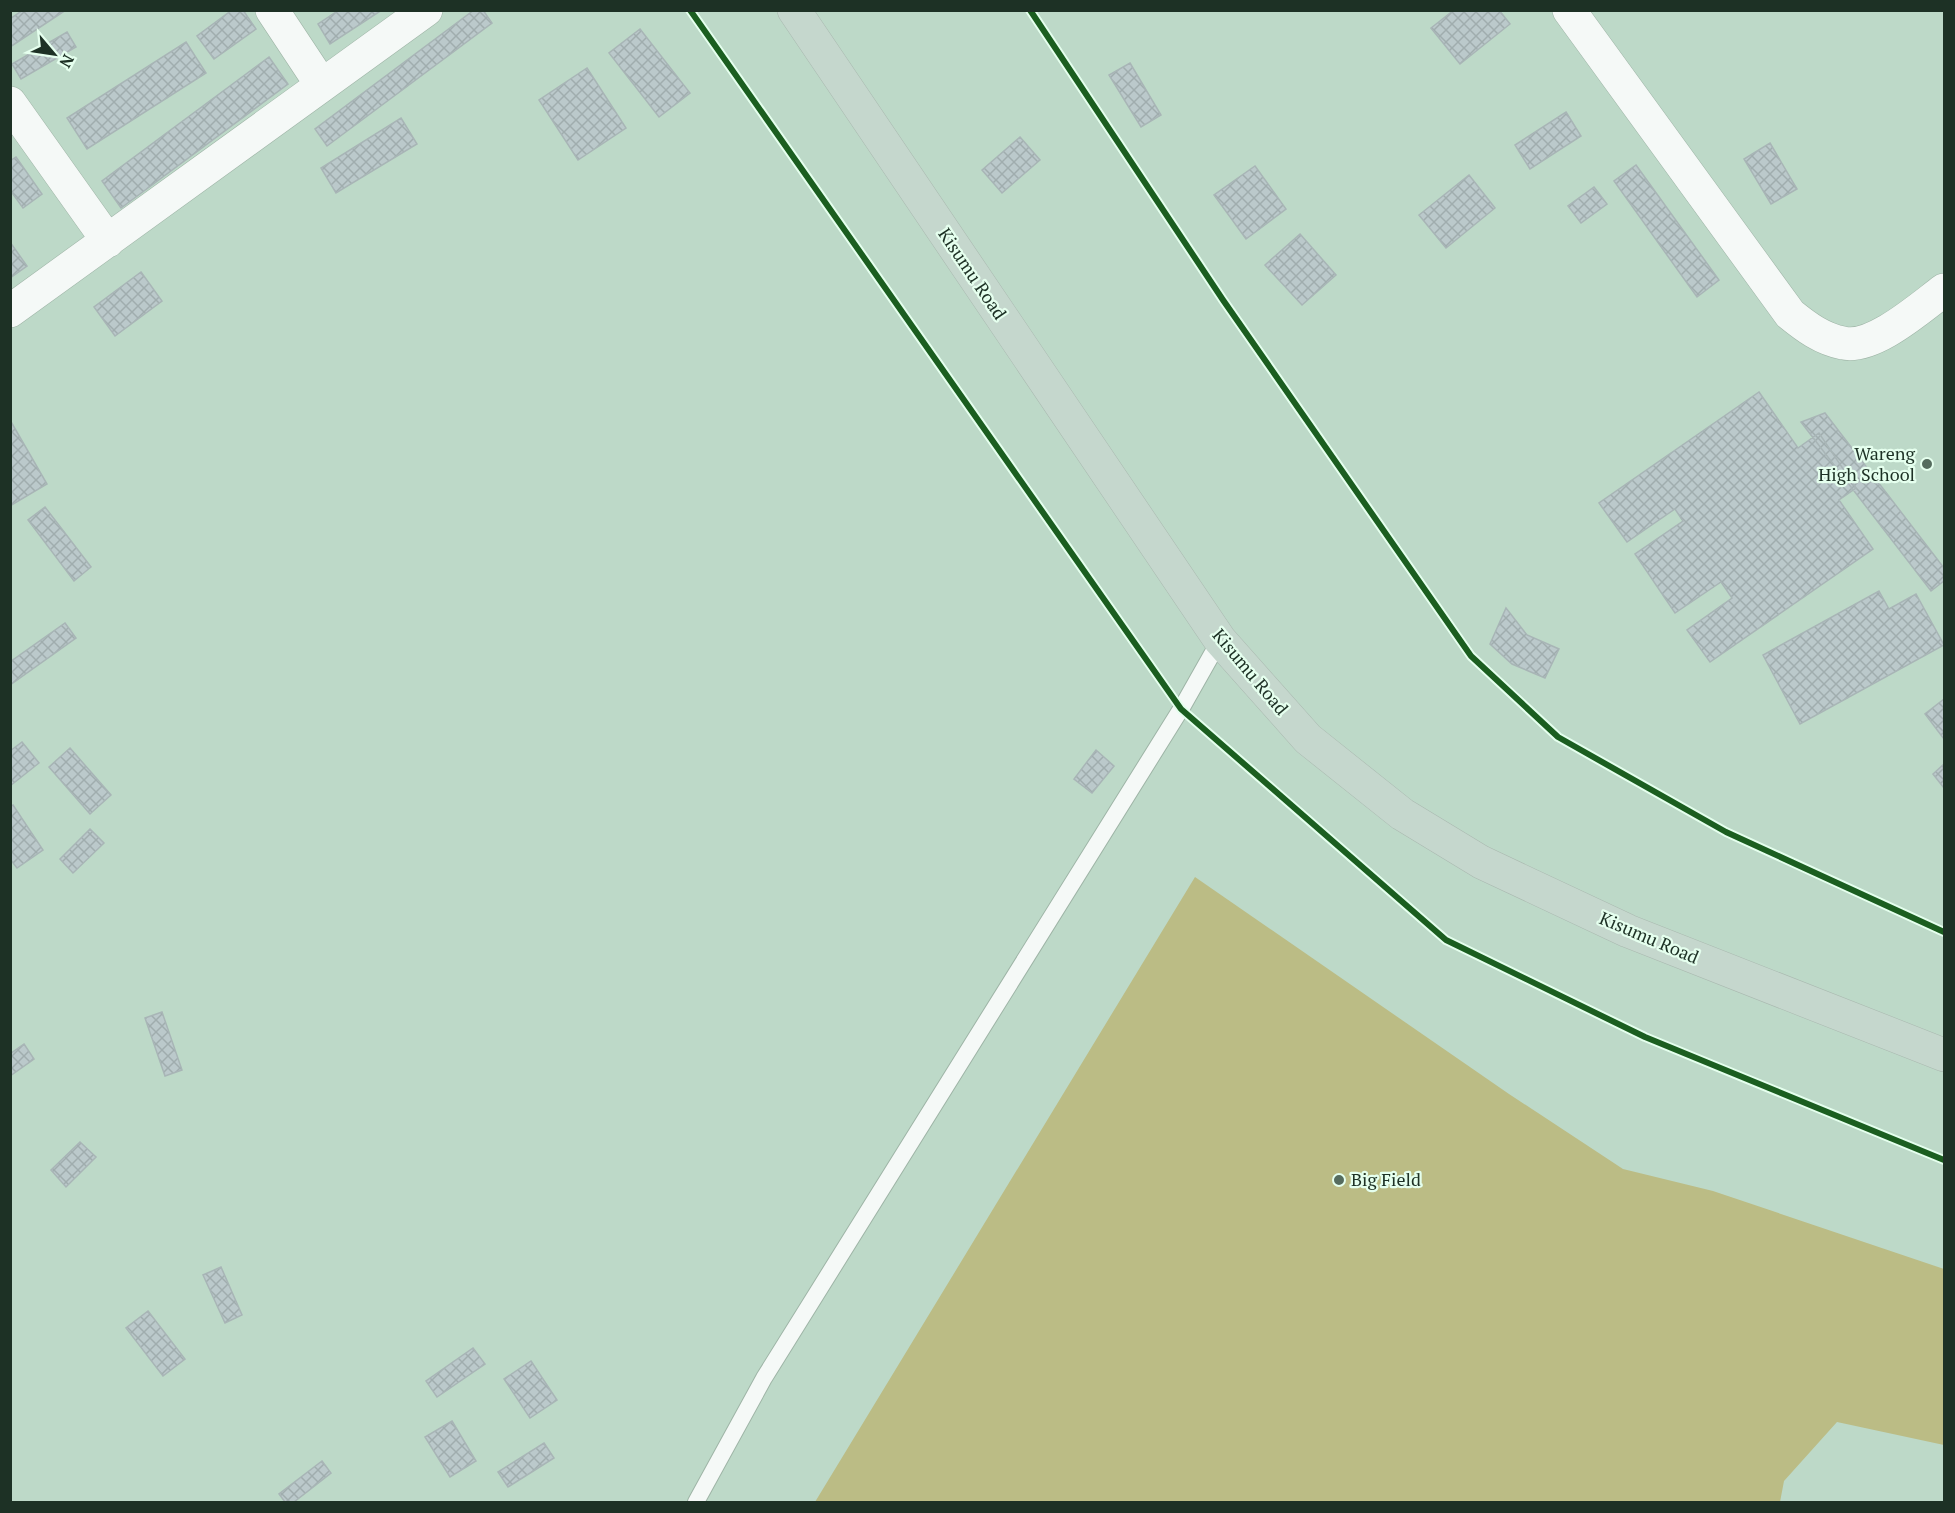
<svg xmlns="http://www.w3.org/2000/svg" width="1955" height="1513" viewBox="0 0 1955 1513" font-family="'PT Serif',serif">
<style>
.garden{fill:#bbbc85}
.building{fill:url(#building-cross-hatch);stroke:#a8b5b6;stroke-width:1.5}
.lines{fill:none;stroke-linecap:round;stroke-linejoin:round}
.lane-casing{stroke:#9eb4a6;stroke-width:18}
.street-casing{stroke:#9eb4a6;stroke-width:34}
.highway-casing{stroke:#aab9b0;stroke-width:34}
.lane{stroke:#f5f9f7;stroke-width:16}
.street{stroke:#f5f9f7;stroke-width:33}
.highway{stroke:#c5d7cd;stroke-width:33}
.cycleway-casing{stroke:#e5ffee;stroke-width:10}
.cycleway{stroke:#1b5e20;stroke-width:6}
.poi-dot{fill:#556c5e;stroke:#e5ffee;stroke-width:2}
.labels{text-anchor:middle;stroke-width:4.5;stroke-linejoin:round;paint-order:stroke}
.street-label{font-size:18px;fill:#1d3125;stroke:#e5ffee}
.poi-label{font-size:18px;fill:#1d3125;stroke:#e5ffee;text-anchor:end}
</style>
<defs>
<pattern id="building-cross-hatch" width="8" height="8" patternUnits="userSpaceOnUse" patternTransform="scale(1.5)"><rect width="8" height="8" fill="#bbc9cb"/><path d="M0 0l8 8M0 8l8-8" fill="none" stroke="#a0adae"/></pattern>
</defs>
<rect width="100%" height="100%" fill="#bdd9c8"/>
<path class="garden" d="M 1195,877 L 1509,1094 L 1623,1169 L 1713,1191 L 1944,1269 L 1944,1445 L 1837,1422 L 1784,1481 L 1780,1502 L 815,1502 Z"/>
<path class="building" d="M 23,10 L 66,10 L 10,47 L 10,19 Z
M 232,10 L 243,10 L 256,29 L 214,59 L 197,36 Z
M 339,10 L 382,10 L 330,44 L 318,24 Z
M 474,10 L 483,10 L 492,23 L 327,146 L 315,129 Z
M 1454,10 L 1499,10 L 1510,24 L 1460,64 L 1431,28 Z
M 640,29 L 690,93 L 659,117 L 609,53 Z
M 67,32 L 76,47 L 21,79 L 12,64 Z
M 186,42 L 206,73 L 87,149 L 67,118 Z
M 269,57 L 288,84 L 121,208 L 102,181 Z
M 1130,63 L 1161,115 L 1141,127 L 1109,75 Z
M 587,68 L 626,128 L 578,160 L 539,100 Z
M 1566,112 L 1581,136 L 1530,169 L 1515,145 Z
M 401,118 L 417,144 L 336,193 L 321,168 Z
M 1020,137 L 1040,160 L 1002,193 L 982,170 Z
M 1770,143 L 1797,189 L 1771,204 L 1744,159 Z
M 16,157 L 42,194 L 23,208 L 10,190 L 10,161 Z
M 1636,165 L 1719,280 L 1697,297 L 1614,181 Z
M 1255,166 L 1286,209 L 1246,239 L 1214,195 Z
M 1469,175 L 1495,208 L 1446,248 L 1419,215 Z
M 1594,187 L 1607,204 L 1581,223 L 1568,206 Z
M 1300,234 L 1336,275 L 1302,305 L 1265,265 Z
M 10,242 L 27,266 L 10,278 Z
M 141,272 L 162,301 L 115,336 L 94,307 Z
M 1759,392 L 1798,448 L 1819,433 L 1856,488 L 1839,500 L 1873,549 L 1710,662 L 1687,630 L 1732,598 L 1721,582 L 1675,613 L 1635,554 L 1683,521 L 1675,509 L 1627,542 L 1599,503 Z
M 1825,413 L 1944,568 L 1944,581 L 1931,591 L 1801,422 Z
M 10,420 L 47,484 L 10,506 Z
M 45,507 L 91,567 L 74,581 L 28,520 Z
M 1879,591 L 1889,609 L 1916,594 L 1944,645 L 1800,724 L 1763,655 Z
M 1506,608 L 1527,635 L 1559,649 L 1545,678 L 1512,664 L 1490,644 Z
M 65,623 L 76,638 L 10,685 L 10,662 Z
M 1944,699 L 1944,739 L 1925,714 Z
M 22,742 L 39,763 L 10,786 L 10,751 Z
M 70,748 L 111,795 L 90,814 L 49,767 Z
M 1096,750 L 1114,766 L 1092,793 L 1074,779 Z
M 1944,764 L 1944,788 L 1933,774 Z
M 13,805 L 43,850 L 17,868 L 10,859 L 10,807 Z
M 90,829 L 104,843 L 73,873 L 60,859 Z
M 162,1012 L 182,1070 L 165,1076 L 145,1018 Z
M 24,1044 L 34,1059 L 10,1076 L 10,1054 Z
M 80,1142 L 96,1157 L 66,1187 L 51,1170 Z
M 221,1267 L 242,1315 L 225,1323 L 203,1275 Z
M 148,1311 L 185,1359 L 163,1376 L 126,1328 Z
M 473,1348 L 485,1364 L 437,1397 L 426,1381 Z
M 531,1361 L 557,1400 L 530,1418 L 504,1379 Z
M 452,1421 L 476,1461 L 450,1477 L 425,1437 Z
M 544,1443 L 554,1458 L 508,1487 L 498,1472 Z
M 322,1461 L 331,1473 L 294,1502 L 285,1502 L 279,1494 Z"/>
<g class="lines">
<defs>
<path id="lane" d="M 696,1502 L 764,1378 L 1181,709 L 1220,640"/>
<path id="street" d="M 272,10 L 321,84
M 1569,10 L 1790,314 C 1806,327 1822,339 1843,343 C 1873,350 1921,307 1944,290
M 10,103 L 108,241
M 10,311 L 426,10"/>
<path id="highway" d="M 794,10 L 1220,640 L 1308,739 L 1402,814 L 1481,862 L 1628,931 L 1944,1055"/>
</defs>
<use href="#lane" class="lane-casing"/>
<use href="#street" class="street-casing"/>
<use href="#highway" class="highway-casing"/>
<use href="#lane" class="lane"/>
<use href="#street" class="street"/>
<use href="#highway" class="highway"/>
<defs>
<path id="cycleway" d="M 690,10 L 1181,709 L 1446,940 L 1645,1037 L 1944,1160
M 1030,10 L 1223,300 L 1471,656 L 1558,737 L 1726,832 L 1944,932"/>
</defs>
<use href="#cycleway" class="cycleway-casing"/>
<use href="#cycleway" class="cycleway"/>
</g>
<g class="poi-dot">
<circle cx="1927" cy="464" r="6"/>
<circle cx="1339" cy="1180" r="6"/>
</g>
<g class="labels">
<g class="street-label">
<text transform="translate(972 274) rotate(56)" y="6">Kisumu Road</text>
<text transform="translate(1250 672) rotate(50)" y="6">Kisumu Road</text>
<text transform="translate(1649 938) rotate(23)" y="6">Kisumu Road</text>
</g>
<g class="poi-label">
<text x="1915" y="460">Wareng<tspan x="1915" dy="21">High School</tspan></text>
<text x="1351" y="1186" text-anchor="start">Big Field</text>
</g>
</g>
<rect width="1955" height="1513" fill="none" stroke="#1d3125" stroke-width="24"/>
<g transform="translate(54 54) rotate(119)" stroke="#e5ffee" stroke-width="4.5" paint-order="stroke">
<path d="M0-4.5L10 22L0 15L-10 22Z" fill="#1d3125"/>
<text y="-9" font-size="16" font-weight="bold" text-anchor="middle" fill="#1d3125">N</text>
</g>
</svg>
